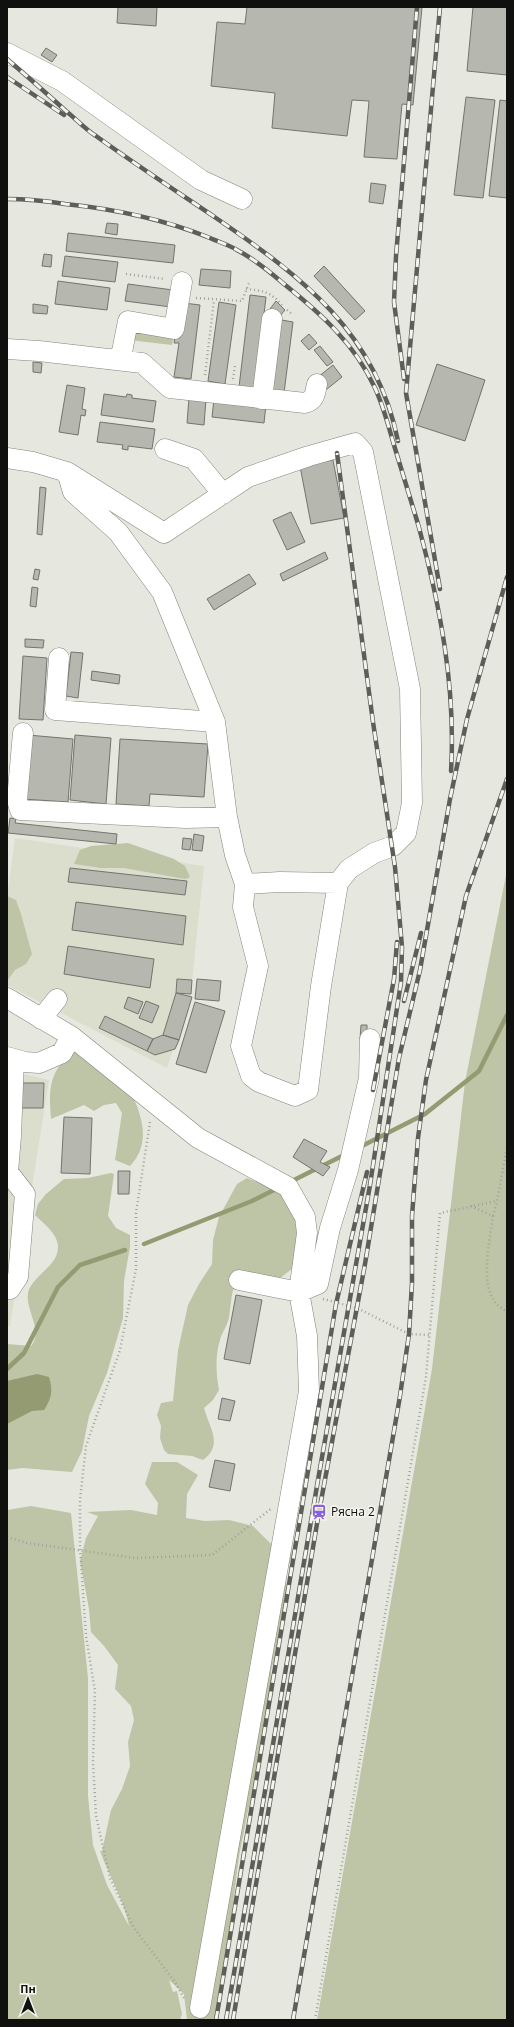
<svg xmlns="http://www.w3.org/2000/svg" width="514" height="2027" viewBox="0 0 514 2027" font-family="'Open Sans',sans-serif">
<style>
.built{fill:#dbdecd}
.green{fill:#bec4a6}
.water{fill:#949a72}
.lines{fill:none;stroke-linecap:round;stroke-linejoin:round}
.stream{stroke:#949a72;stroke-width:4.5}
.building{fill:#b6b8af;stroke:#73746c}
.minor-casing{stroke:#83847c;stroke-width:21}
.path{stroke:#a0a29b;stroke-width:2.5;stroke-dasharray:1 3;stroke-linecap:butt}
.minor{stroke:#fff;stroke-width:20}
.rail-casing{stroke:#5d5e59;stroke-width:4.5}
.rail{stroke:#f4f5ec;stroke-width:3;stroke-dasharray:9;stroke-linecap:butt}
.labels{text-anchor:middle;stroke-width:3;stroke-linejoin:round;paint-order:stroke}
.poi-label{font-size:12px;fill:#10110e;stroke:#f4f5ec;text-anchor:start}
</style>
<rect width="100%" height="100%" fill="#e6e8df"/>
<path class="built" d="M 15,838 L 204,866 L 190,1000 L 167,1068 L 7,985 L 7,898 Z
M 7,1070 L 49,1080 L 10,1326 L 7,1326 Z"/>
<path class="green" d="M 125,332 L 174,334 L 172,345 L 129,340 Z
M 128,843 L 174,859 L 185,866 L 190,877 L 185,879 L 124,868 L 101,868 L 74,864 L 80,850 L 91,846 Z
M 507,870 L 507,2020 L 317,2020 L 432,1369 L 465,1082 Z
M 7,896 L 16,900 L 21,914 L 32,954 L 26,964 L 15,970 L 7,981 Z
M 76,1045 L 134,1099 C 144,1122 149,1146 130,1166 L 115,1160 L 122,1113 L 116,1103 L 104,1105 L 94,1111 L 84,1105 L 51,1119 C 48,1082 51,1073 76,1045 Z
M 111,1173 L 114,1174 L 108,1216 L 116,1228 L 130,1235 L 130,1247 L 124,1281 L 123,1318 L 107,1373 L 89,1416 L 82,1451 L 72,1472 L 22,1468 L 7,1470 L 7,1344 L 31,1346 C 44,1330 25,1311 28,1293 C 32,1275 58,1267 58,1247 C 58,1234 44,1224 35,1215 L 38,1204 L 46,1194 L 64,1179 L 88,1178 Z
M 247,1178 L 280,1192 L 299,1207 L 298,1264 L 279,1279 L 235,1283 C 231,1295 231,1305 229,1317 C 228,1325 222,1332 220,1340 C 215,1356 216,1374 219,1390 L 213,1400 L 204,1408 C 209,1427 224,1445 203,1460 L 192,1456 L 168,1454 L 164,1450 L 160,1438 L 161,1426 L 157,1415 L 161,1403 L 173,1401 L 178,1350 L 188,1305 L 199,1284 L 212,1264 L 213,1240 L 219,1217 L 237,1184 Z
M 152,1462 L 177,1462 L 198,1475 L 187,1494 L 186,1518 L 205,1521 L 229,1520 L 253,1526 L 270,1543 L 293,1552 L 286,1575 L 287,1599 L 279,1646 L 271,1670 L 272,1695 L 260,1763 L 248,1811 L 239,1856 L 230,1928 L 226,1973 L 218,2020 L 187,2020 L 184,1994 L 169,1980 L 173,1992 L 177,1991 L 182,2014 L 180,2020 L 7,2020 L 7,1510 L 31,1506 L 71,1513 L 88,1678 L 88,1796 L 93,1845 L 107,1885 L 129,1926 C 124,1900 109,1876 100,1851 L 102,1851 L 111,1810 L 122,1789 L 130,1766 L 128,1742 L 134,1720 L 131,1706 L 115,1689 L 118,1665 L 104,1646 L 91,1632 L 89,1609 L 80,1561 L 86,1538 L 98,1516 L 87,1512 L 131,1510 L 157,1515 L 158,1503 L 145,1484 Z"/>
<path class="water" d="M 37,1374 L 49,1377 C 53,1390 52,1398 44,1410 L 32,1411 L 7,1424 L 7,1381 Z"/>
<g class="lines">
<path class="stream" d="M 360,1147 L 425,1114 L 479,1071 L 507,1015
M 290,1182 L 346,1154
M 144,1244 L 252,1201 L 278,1188
M 7,1369 L 24,1353 L 58,1287 L 80,1265 L 125,1250"/>
</g>
<path class="building" d="M 118,7 L 157,7 L 156,26 L 117,23 Z
M 247,7 L 422,7 L 413,105 L 402,104 L 397,159 L 364,157 L 369,101 L 352,100 L 347,136 L 272,128 L 275,93 L 211,86 L 217,22 L 245,24 Z
M 473,7 L 507,7 L 507,75 L 467,71 Z
M 46,48 L 57,55 L 52,62 L 41,55 Z
M 466,97 L 495,100 L 483,198 L 454,195 Z
M 500,100 L 507,101 L 507,198 L 489,196 Z
M 371,183 L 386,185 L 383,204 L 369,202 Z
M 107,223 L 118,224 L 117,235 L 105,233 Z
M 68,233 L 175,245 L 173,263 L 66,251 Z
M 44,254 L 52,255 L 51,267 L 42,266 Z
M 65,256 L 118,262 L 115,282 L 62,276 Z
M 324,266 L 365,311 L 355,320 L 314,276 Z
M 201,269 L 231,271 L 230,288 L 199,285 Z
M 58,281 L 110,288 L 107,310 L 55,304 Z
M 128,284 L 173,290 L 171,307 L 125,301 Z
M 250,295 L 266,297 L 255,388 L 239,387 Z
M 276,301 L 285,310 L 279,317 L 270,309 Z
M 219,302 L 236,305 L 225,384 L 208,381 Z
M 184,303 L 200,305 L 191,379 L 174,377 L 179,343 L 174,343 L 175,337 L 180,338 Z
M 33,304 L 48,306 L 47,314 L 33,313 Z
M 276,319 L 293,322 L 284,393 L 266,391 Z
M 309,334 L 317,343 L 309,350 L 301,341 Z
M 320,346 L 333,362 L 327,366 L 314,350 Z
M 33,362 L 42,363 L 41,373 L 33,372 Z
M 437,364 L 485,380 L 465,441 L 416,425 Z
M 333,365 L 342,377 L 322,393 L 313,381 Z
M 67,385 L 85,388 L 82,409 L 86,410 L 85,416 L 81,415 L 78,435 L 59,432 Z
M 104,394 L 126,397 L 127,394 L 132,395 L 132,398 L 156,401 L 153,422 L 101,415 Z
M 189,398 L 206,399 L 204,425 L 187,423 Z
M 214,399 L 266,404 L 264,423 L 212,417 Z
M 100,422 L 155,429 L 152,449 L 128,446 L 128,450 L 122,449 L 123,445 L 97,442 Z
M 333,460 L 344,518 L 311,524 L 300,466 Z
M 40,487 L 46,488 L 42,535 L 37,534 Z
M 291,512 L 305,542 L 287,550 L 273,520 Z
M 325,552 L 328,559 L 283,581 L 280,574 Z
M 35,569 L 40,570 L 38,580 L 33,579 Z
M 249,574 L 256,584 L 214,610 L 207,599 Z
M 32,587 L 38,588 L 36,607 L 30,606 Z
M 25,639 L 44,640 L 43,648 L 25,647 Z
M 71,652 L 83,653 L 78,698 L 66,696 Z
M 23,656 L 47,658 L 43,720 L 19,719 Z
M 92,671 L 120,675 L 119,684 L 91,680 Z
M 28,735 L 73,739 L 68,802 L 23,799 Z
M 75,735 L 111,738 L 106,804 L 70,800 Z
M 120,739 L 208,744 L 204,797 L 150,794 L 149,806 L 116,804 Z
M 10,818 L 16,819 L 15,823 L 117,834 L 116,844 L 8,833 Z
M 194,834 L 204,836 L 202,851 L 192,850 Z
M 183,838 L 192,839 L 190,850 L 182,849 Z
M 70,868 L 187,881 L 185,895 L 68,882 Z
M 76,902 L 186,916 L 183,945 L 72,930 Z
M 68,946 L 154,959 L 150,988 L 64,974 Z
M 177,979 L 192,980 L 191,994 L 176,993 Z
M 197,979 L 221,981 L 219,1001 L 195,999 Z
M 176,993 L 192,997 L 179,1040 L 163,1035 Z
M 128,997 L 143,1002 L 138,1014 L 124,1008 Z
M 146,1001 L 159,1006 L 152,1023 L 139,1018 Z
M 195,1002 L 225,1011 L 206,1073 L 176,1064 Z
M 105,1016 L 153,1039 L 147,1051 L 99,1028 Z
M 361,1025 L 367,1025 L 367,1039 L 360,1039 Z
M 163,1035 L 179,1040 L 175,1049 L 155,1055 L 147,1051 L 153,1039 Z
M 21,1083 L 44,1083 L 43,1108 L 21,1108 Z
M 64,1117 L 92,1118 L 90,1174 L 61,1173 Z
M 304,1139 L 327,1151 L 320,1162 L 330,1167 L 323,1176 L 293,1157 Z
M 118,1171 L 130,1171 L 129,1194 L 118,1194 Z
M 236,1295 L 262,1300 L 250,1364 L 224,1359 Z
M 222,1398 L 235,1401 L 230,1421 L 218,1419 Z
M 215,1460 L 235,1464 L 230,1491 L 209,1487 Z"/>
<g class="lines">
<defs>
<path id="minor" d="M 7,53 L 62,81 L 201,180 L 242,199
M 7,349 L 39,351 L 142,363 L 170,388 L 305,403 C 315,400 315,394 317,384
M 116,360 L 122,352 L 128,321 L 174,329 L 182,282
M 262,399 L 272,319
M 165,449 L 194,459 L 223,494
M 7,458 L 33,462 L 67,472 L 164,533 L 248,477 L 309,456 L 355,443 L 363,452 L 410,689 L 412,803 L 406,833 L 393,846 L 374,853 L 349,869 L 338,883 L 280,882 L 245,884 L 235,855 L 227,817 L 215,722 L 162,592 L 118,532 L 73,492 L 67,472
M 59,658 L 55,710 L 215,722
M 23,733 L 17,800 L 20,810 L 186,818 L 227,817
M 245,884 L 243,907 L 258,966 L 241,1046 L 251,1076 L 259,1082 L 295,1096 L 308,1090 L 321,986 L 338,883
M 7,998 L 71,1036 L 198,1138 L 288,1187 L 305,1217 L 307,1233 L 299,1292 L 239,1280
M 41,1019 L 57,999
M 7,1057 L 25,1062 L 39,1063 L 62,1053 L 71,1036
M 7,1135 L 11,1136 L 14,1059
M 7,1289 L 10,1289 L 18,1277 L 25,1194 L 8,1172 L 11,1136
M 200,2008 L 309,1391 L 307,1336 L 299,1292 L 318,1284 L 330,1228 L 348,1170 L 369,1078 L 370,1039"/>
</defs>
<use href="#minor" class="minor-casing"/>
<path class="path" d="M 126,274 L 165,279
M 246,289 C 264,291 269,291 282,305
M 196,298 L 242,301 L 249,283
M 287,310 L 293,315
M 205,375 L 214,300
M 233,379 L 235,366
M 150,1122 L 136,1213 L 136,1269 L 120,1350 L 86,1446 L 80,1500 L 80,1548 L 86,1636 L 95,1691 L 93,1762 L 96,1816 L 110,1878 L 134,1928 L 175,1982 L 185,2000
M 471,1206 L 493,1216 C 490,1243 475,1299 507,1311
M 493,1216 L 497,1202
M 323,1299 L 357,1308 L 409,1334 L 429,1335
M 7,1537 L 27,1543 L 135,1558 L 212,1555 L 272,1508
M 315,2020 L 426,1377 L 440,1213 L 497,1201 L 507,1147"/>
<use href="#minor" class="minor"/>
<defs>
<path id="rail" d="M 440,7 L 406,393 L 440,589
M 7,59 C 27,76 46,93 66,111 C 76,119 85,129 96,136 C 135,164 176,191 216,218 C 302,277 376,332 398,441
M 7,77 L 64,115
M 7,199 C 27,199 46,201 65,204 C 115,209 163,219 210,238 C 219,242 229,245 237,250 C 254,259 269,271 284,284 C 320,313 354,343 374,386 C 383,404 388,425 394,445 C 402,471 410,498 418,524 C 440,605 456,687 451,771
M 404,379 L 394,302 L 396,256 L 417,7
M 404,1001 L 421,933
M 373,1090 L 394,979 L 397,942
M 216,2020 L 336,1304 L 367,1172
M 226,2020 L 318,1480 L 370,1185 L 401,982 L 402,947 L 395,867 L 373,722 L 337,453
M 233,2020 L 319,1512 L 365,1264 L 399,1058 L 420,970 L 450,799 L 467,719 L 507,577
M 293,2020 L 400,1396 L 409,1334 L 412,1283 L 412,1216 L 418,1138 L 426,1080 L 466,896 L 507,779"/>
</defs>
<use href="#rail" class="rail-casing"/>
<use href="#rail" class="rail"/>
</g>
<defs>
<symbol id="station-bare" viewBox="-9 -9 18 18"><path d="M-3-6H3Q5-6 5-4V2Q5 4 3 4L4.5 6H3L1.5 4h-3L-3 6H-4.5L-3 4Q-5 4-5 2V-4Q-5-6-3-6ZM-3.5-4v3h7v-3ZM-3.5 1v1.5H-2V1ZM2 1v1.5H3.5V1Z" fill="#8961dc" stroke="#f4f5ec" stroke-width="2.5" paint-order="stroke"/></symbol>
</defs>
<g fill-rule="evenodd">
<use href="#station-bare" x="308" y="1501" width="22" height="22"/>
</g>
<g class="labels">
<g class="poi-label">
<text x="331" y="1516">Рясна 2</text>
</g>
</g>
<rect width="514" height="2027" fill="none" stroke="#10110e" stroke-width="16"/>
<g transform="translate(28 1999)" stroke="#f4f5ec" stroke-width="3" paint-order="stroke">
<path d="M0-3L7 15L0 10L-7 15Z" fill="#10110e"/>
<text y="-6" font-size="11" font-weight="bold" text-anchor="middle" fill="#10110e">Пн</text>
</g>
</svg>
